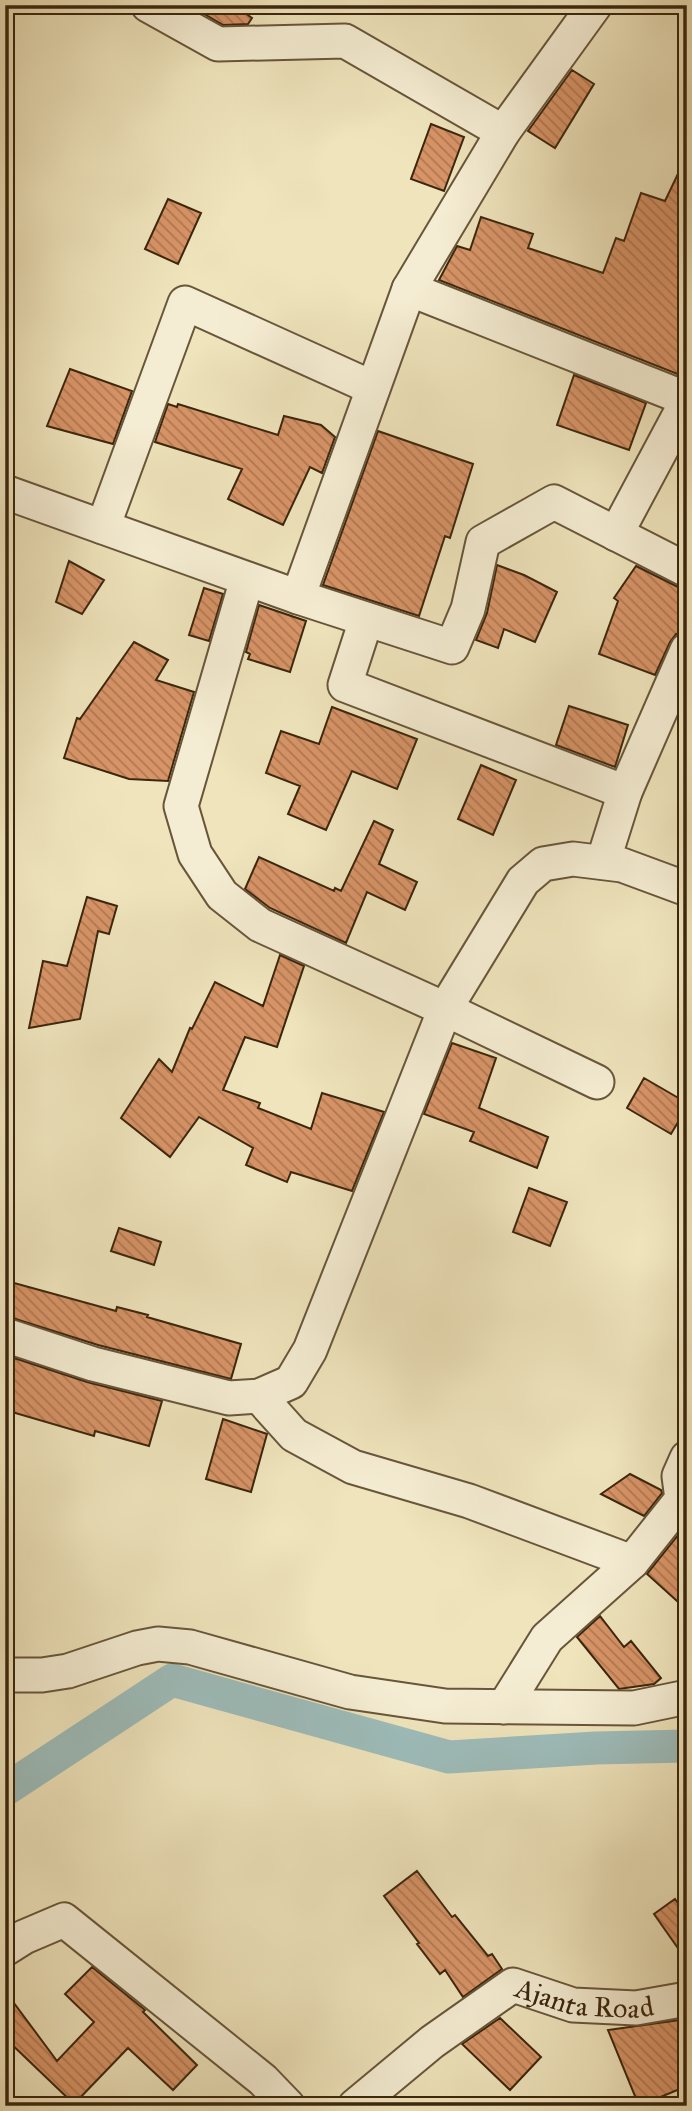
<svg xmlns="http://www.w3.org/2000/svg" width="692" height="2111" viewBox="0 0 692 2111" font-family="'IM FELL Great Primer',serif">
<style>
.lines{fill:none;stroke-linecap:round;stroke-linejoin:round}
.canal{stroke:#9dbcba;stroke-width:33}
.building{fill:url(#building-back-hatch);stroke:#3b260e;stroke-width:2}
.minor-casing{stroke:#68563a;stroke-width:37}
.minor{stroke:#f5edd3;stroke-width:33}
.labels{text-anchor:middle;stroke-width:5;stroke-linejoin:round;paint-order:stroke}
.street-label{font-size:28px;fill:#3b260e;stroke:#f5edd3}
</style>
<defs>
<pattern id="building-back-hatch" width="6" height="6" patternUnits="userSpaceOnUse" patternTransform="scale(1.75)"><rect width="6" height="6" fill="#d89467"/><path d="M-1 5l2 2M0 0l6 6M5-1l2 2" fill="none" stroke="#b07953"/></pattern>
</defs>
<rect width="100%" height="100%" fill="#efe4bc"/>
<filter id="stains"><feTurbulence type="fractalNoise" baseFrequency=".00286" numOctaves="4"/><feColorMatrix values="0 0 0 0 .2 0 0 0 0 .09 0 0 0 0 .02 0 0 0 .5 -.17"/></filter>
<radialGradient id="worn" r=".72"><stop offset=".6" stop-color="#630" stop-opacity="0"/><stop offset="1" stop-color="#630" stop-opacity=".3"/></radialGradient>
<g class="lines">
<path class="canal" d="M 5,1790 L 172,1680 L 449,1757 L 596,1748 L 687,1746"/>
</g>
<path class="building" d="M 189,5 L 234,5 L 252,18 L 248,24 L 223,25 Z
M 572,70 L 594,84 L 555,148 L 528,131 Z
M 431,124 L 464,137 L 444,191 L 411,179 Z
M 687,155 L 687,357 L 680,375 L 439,280 L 457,246 L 470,250 L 481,217 L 533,234 L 528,248 L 603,273 L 616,238 L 624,241 L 641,193 L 665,201 Z
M 168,199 L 201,213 L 178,264 L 145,249 Z
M 70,369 L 132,391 L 113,444 L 47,426 Z
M 574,375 L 646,403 L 629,450 L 557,425 Z
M 168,404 L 177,407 L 178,404 L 278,435 L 284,416 L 321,425 L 335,437 L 322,473 L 310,467 L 283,525 L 228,499 L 242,469 L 155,442 Z
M 378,431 L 473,464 L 450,538 L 445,536 L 419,616 L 323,585 Z
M 69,561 L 104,580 L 82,614 L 56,602 Z
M 497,565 L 524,575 L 557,592 L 535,642 L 504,629 L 498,648 L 476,640 L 487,613 Z
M 636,566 L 678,587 L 687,589 L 687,631 L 676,634 L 670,642 L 655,675 L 599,654 L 618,601 L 614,598 Z
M 204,588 L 223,594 L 209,641 L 189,635 Z
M 259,605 L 306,621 L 290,672 L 248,659 L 250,654 L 246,652 Z
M 134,642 L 168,660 L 156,680 L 194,692 L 168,781 L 129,779 L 64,758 L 77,718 L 80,719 Z
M 569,706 L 628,725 L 615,767 L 556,745 Z
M 332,707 L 417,739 L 397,789 L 352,771 L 326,830 L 288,814 L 300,786 L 266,773 L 281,731 L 319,744 Z
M 481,765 L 516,780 L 493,835 L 458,819 Z
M 374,821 L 393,830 L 379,864 L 417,882 L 405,910 L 367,892 L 346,943 L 270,908 L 245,889 L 259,857 L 334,891 L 335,888 L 341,891 Z
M 87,897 L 117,906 L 109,934 L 98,931 L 80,1019 L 29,1028 L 43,961 L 67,966 Z
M 280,955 L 304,966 L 277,1047 L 245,1037 L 223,1090 L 260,1103 L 258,1108 L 311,1129 L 322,1093 L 384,1112 L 352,1191 L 291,1172 L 287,1182 L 246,1165 L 253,1148 L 199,1117 L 170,1157 L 121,1118 L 159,1059 L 172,1072 L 190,1028 L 192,1029 L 215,982 L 263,1006 Z
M 452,1043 L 496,1058 L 479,1108 L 548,1137 L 537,1168 L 470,1141 L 474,1132 L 424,1114 Z
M 644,1078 L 687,1103 L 687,1107 L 671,1134 L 627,1108 Z
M 529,1188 L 567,1202 L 550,1246 L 513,1232 Z
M 119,1228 L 161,1242 L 154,1265 L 111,1251 Z
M 14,1283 L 116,1311 L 117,1307 L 148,1315 L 147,1317 L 241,1344 L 231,1379 L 98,1345 L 6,1316 Z
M 5,1355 L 87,1382 L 162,1401 L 149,1446 L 95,1431 L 94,1436 L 5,1410 Z
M 223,1419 L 267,1434 L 251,1492 L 206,1479 Z
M 630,1474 L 661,1490 L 662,1493 L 644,1516 L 601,1494 Z
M 687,1524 L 687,1610 L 647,1574 Z
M 600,1616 L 624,1647 L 631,1641 L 661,1678 L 654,1684 L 619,1689 L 577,1637 Z
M 417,1871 L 452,1917 L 455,1915 L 488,1956 L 492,1954 L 502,1969 L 463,1997 L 445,1970 L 440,1974 L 417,1944 L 419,1943 L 384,1896 Z
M 675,1899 L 687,1916 L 687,1961 L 654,1914 Z
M 92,1967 L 145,2010 L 143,2012 L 197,2065 L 173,2090 L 128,2048 L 74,2104 L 5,2038 L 5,1991 L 57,2061 L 94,2022 L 65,1994 Z
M 500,2018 L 541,2057 L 510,2090 L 462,2044 Z
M 687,2019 L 687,2086 L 639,2106 L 608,2030 Z"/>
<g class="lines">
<defs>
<g id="minor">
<path d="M 148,5 L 218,44 L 345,41 L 503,132"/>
<path d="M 409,289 L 687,399"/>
<path d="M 5,492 L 298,597 L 452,647 L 468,609 L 483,542 L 554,502 L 687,570"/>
<path d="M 103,527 L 185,303 L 373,388"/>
<path d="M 616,534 L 687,401"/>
<path d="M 247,579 L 181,806 L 195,854 L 222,895 L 260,925 L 445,1009 L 597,1082"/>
<path d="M 298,597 L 409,289 L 503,132 L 595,5"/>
<path d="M 366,620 L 345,685 L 625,792 L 687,650"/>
<path d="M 603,862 L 625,792"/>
<path d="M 5,1335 L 93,1364 L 229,1398 L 259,1396 L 291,1382 L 310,1350 L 445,1009 L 523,881 L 543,864 L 573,859 L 622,865 L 687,889"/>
<path d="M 259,1396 L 294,1435 L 353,1467 L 469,1501 L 632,1562"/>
<path d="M 5,1675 L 42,1675 L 68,1671 L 137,1648 L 158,1644 L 190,1647 L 350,1692 L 445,1706 L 634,1708 L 687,1697"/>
<path d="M 504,1707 L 547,1638 L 632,1562 L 682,1499 L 679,1476 L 687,1458"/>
<path d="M 5,1949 L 24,1937 L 64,1920 L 263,2080 L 288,2106"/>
<path id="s1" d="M 355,2106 L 432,2042 L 513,1985 L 573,2005 L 636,2008 L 687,1999"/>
</g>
</defs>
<use href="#minor" class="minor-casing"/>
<use href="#minor" class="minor"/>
</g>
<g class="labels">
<g class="street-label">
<text dy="10" stroke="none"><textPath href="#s1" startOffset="273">Ajanta Road</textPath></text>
</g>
</g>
<rect width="692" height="2111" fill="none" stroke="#efe4bc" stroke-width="28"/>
<rect x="7" y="7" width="678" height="2097" fill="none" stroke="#3b260e" stroke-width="3.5"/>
<rect x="14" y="14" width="664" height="2083" fill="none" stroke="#3b260e" stroke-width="2"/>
<rect width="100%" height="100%" filter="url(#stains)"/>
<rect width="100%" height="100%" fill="url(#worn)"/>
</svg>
